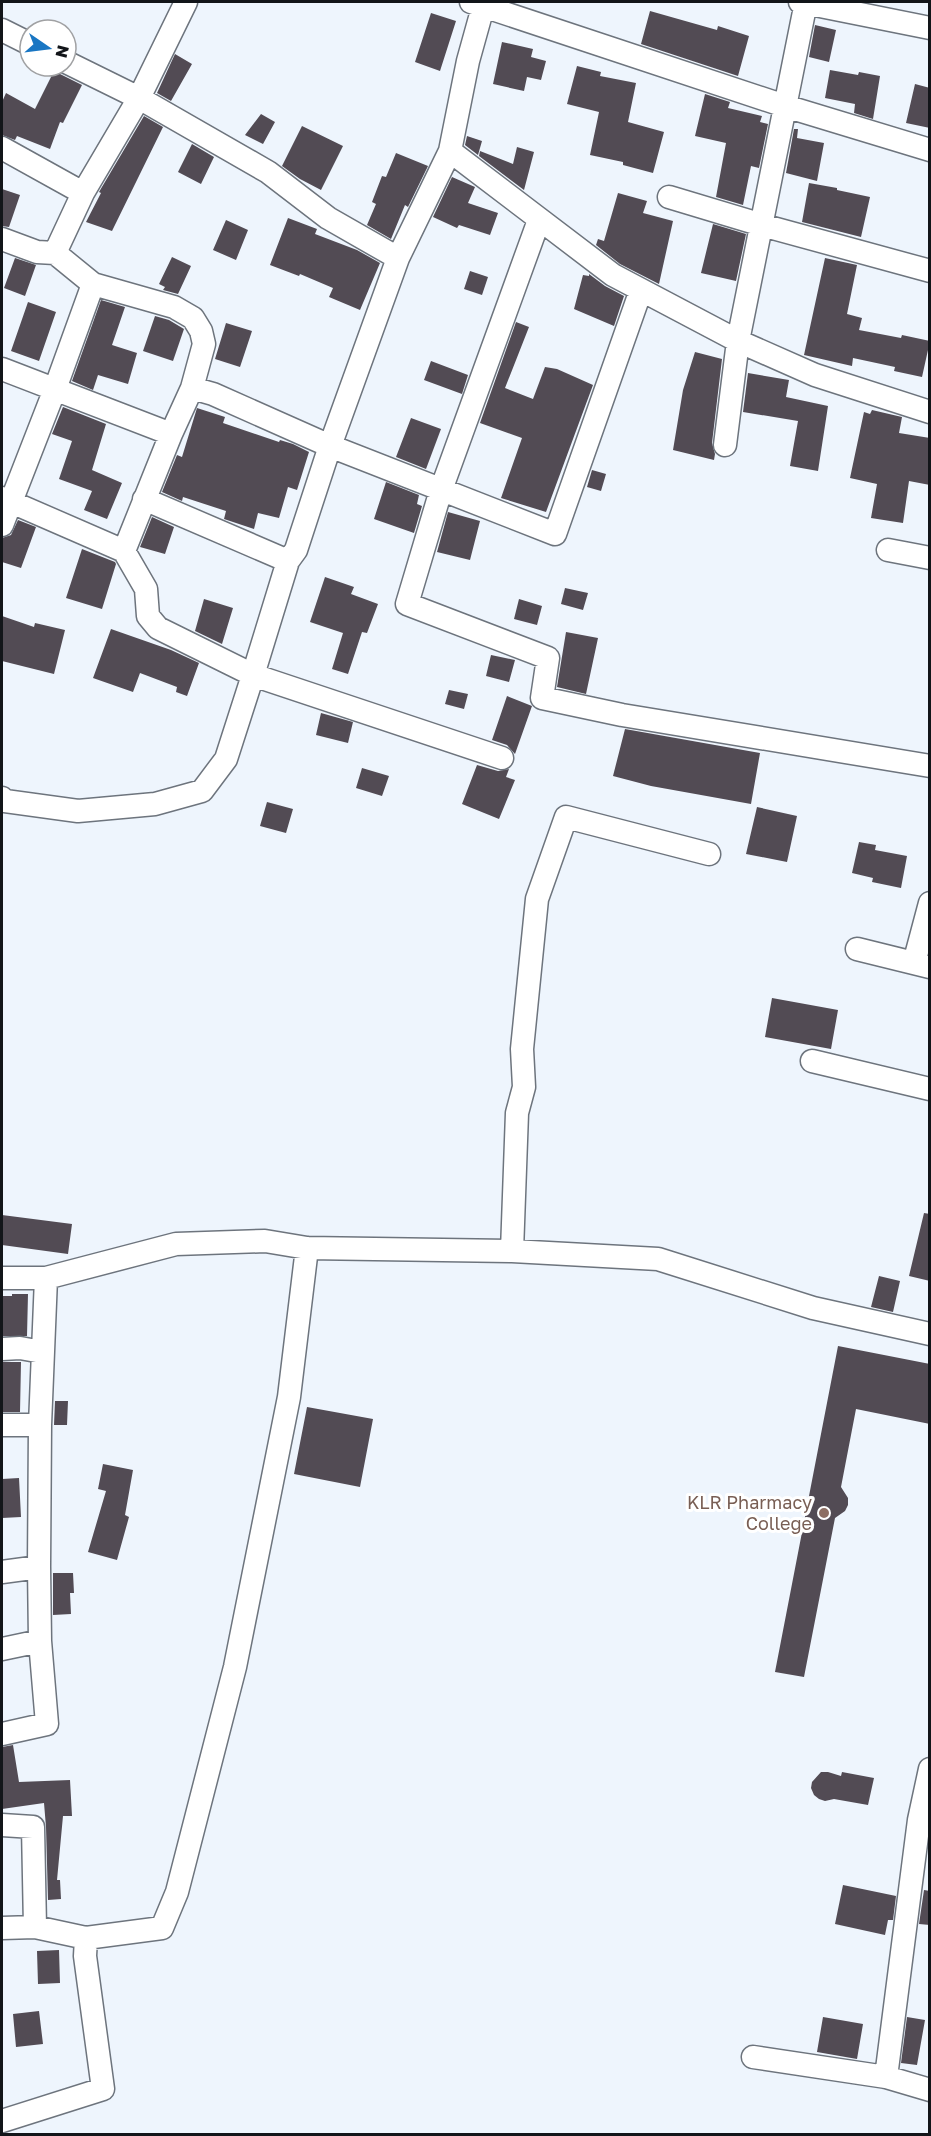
<svg xmlns="http://www.w3.org/2000/svg" width="931" height="2136" viewBox="0 0 931 2136" font-family="'Golos Text',sans-serif">
<style>
.building{fill:#524b54}
.lines{fill:none;stroke-linecap:round;stroke-linejoin:round}
.street-casing{stroke:#6d747d;stroke-width:25}
.street{stroke:#fff;stroke-width:22}
.education-dot{fill:#8d6e63;stroke:#fff;stroke-width:2}
.labels{text-anchor:middle;stroke-width:6;stroke-linejoin:round;paint-order:stroke}
.education-label{font-size:18px;fill:#785e54;stroke:#fff;text-anchor:end}
</style>
<rect width="100%" height="100%" fill="#eef5fd"/>
<path class="building" d="M 650,11 L 717,30 L 718,26 L 749,36 L 738,76 L 641,44 Z
M 431,13 L 456,21 L 440,71 L 415,62 Z
M 815,25 L 836,30 L 829,62 L 809,57 Z
M 502,42 L 533,49 L 531,57 L 546,61 L 541,80 L 527,77 L 524,91 L 493,84 Z
M 175,54 L 192,64 L 171,101 L 157,93 Z
M 577,66 L 601,72 L 600,76 L 636,83 L 628,122 L 664,132 L 653,173 L 623,165 L 623,162 L 590,155 L 599,112 L 567,104 Z
M 55,69 L 60,74 L 82,85 L 63,123 L 60,122 L 50,149 L 17,136 L 15,140 L 2,135 L 2,102 L 6,93 L 35,109 Z
M 830,70 L 858,75 L 859,72 L 880,76 L 873,119 L 854,113 L 855,104 L 825,98 Z
M 915,84 L 930,88 L 930,128 L 906,123 Z
M 705,94 L 730,102 L 728,108 L 762,116 L 760,122 L 768,124 L 759,168 L 751,166 L 743,205 L 716,197 L 726,143 L 695,136 Z
M 261,114 L 275,122 L 263,144 L 245,135 Z
M 144,116 L 163,127 L 112,231 L 86,222 L 101,193 L 99,192 Z
M 302,126 L 343,146 L 321,190 L 300,179 L 282,166 Z
M 794,129 L 798,129 L 797,138 L 824,143 L 817,181 L 786,173 Z
M 467,136 L 482,141 L 478,155 L 465,145 Z
M 192,144 L 214,157 L 201,184 L 178,172 Z
M 517,147 L 534,152 L 524,190 L 479,156 L 480,151 L 513,164 Z
M 396,153 L 428,166 L 408,207 L 405,205 L 391,239 L 367,225 L 376,204 L 372,202 L 382,176 L 386,177 Z
M 452,177 L 475,187 L 468,203 L 498,213 L 490,235 L 459,225 L 457,228 L 433,217 Z
M 809,183 L 837,188 L 837,190 L 870,197 L 861,237 L 802,222 Z
M 2,189 L 20,195 L 9,227 L 2,226 Z
M 618,193 L 647,201 L 643,213 L 673,221 L 659,284 L 620,264 L 596,245 L 598,239 L 604,241 Z
M 288,218 L 317,229 L 315,234 L 357,250 L 380,263 L 360,310 L 329,297 L 333,288 L 300,274 L 299,276 L 270,265 Z
M 226,220 L 248,230 L 236,260 L 213,250 Z
M 713,224 L 746,234 L 736,281 L 701,273 Z
M 172,257 L 191,266 L 178,294 L 163,290 L 165,287 L 159,284 Z
M 15,258 L 36,265 L 25,296 L 4,288 Z
M 825,258 L 857,265 L 847,314 L 862,318 L 859,330 L 901,338 L 902,335 L 930,341 L 922,377 L 894,371 L 895,367 L 853,358 L 852,366 L 804,355 Z
M 470,271 L 488,277 L 482,295 L 464,289 Z
M 589,274 L 605,286 L 624,296 L 614,326 L 574,309 L 583,275 L 589,276 Z
M 101,300 L 125,307 L 112,345 L 137,353 L 128,384 L 98,375 L 93,390 L 72,381 Z
M 28,302 L 56,312 L 39,361 L 11,351 Z
M 155,316 L 169,320 L 184,329 L 173,361 L 143,351 Z
M 516,322 L 529,327 L 505,388 L 533,399 L 545,367 L 557,369 L 593,385 L 546,512 L 501,498 L 522,438 L 480,423 Z
M 226,323 L 252,331 L 240,367 L 215,359 Z
M 695,352 L 722,359 L 712,443 L 715,454 L 714,460 L 673,450 L 683,390 Z
M 431,361 L 468,375 L 462,394 L 424,380 Z
M 748,373 L 789,380 L 786,397 L 828,406 L 818,471 L 790,466 L 798,421 L 743,412 Z
M 63,407 L 106,424 L 92,470 L 122,483 L 107,519 L 84,510 L 92,491 L 59,479 L 72,441 L 52,434 Z
M 197,408 L 225,417 L 223,423 L 279,442 L 280,440 L 293,444 L 309,452 L 297,490 L 288,487 L 279,518 L 258,513 L 254,529 L 224,519 L 226,511 L 183,497 L 182,501 L 162,492 L 177,455 L 182,457 Z
M 872,410 L 902,417 L 899,433 L 930,438 L 930,485 L 909,481 L 903,523 L 871,518 L 877,484 L 850,478 L 864,412 L 870,414 Z
M 411,418 L 441,429 L 426,469 L 396,457 Z
M 592,470 L 606,474 L 601,491 L 587,487 Z
M 386,482 L 419,495 L 417,504 L 422,506 L 414,533 L 374,519 Z
M 448,512 L 480,521 L 470,560 L 437,552 Z
M 152,517 L 174,527 L 165,554 L 140,547 Z
M 18,520 L 36,527 L 21,568 L 2,562 L 2,538 L 11,535 Z
M 82,549 L 115,562 L 116,564 L 102,609 L 66,598 Z
M 325,577 L 354,587 L 351,594 L 378,604 L 367,633 L 362,632 L 348,674 L 332,669 L 343,633 L 310,622 Z
M 565,588 L 588,593 L 583,610 L 561,604 Z
M 204,599 L 233,608 L 222,644 L 195,631 Z
M 519,599 L 542,606 L 537,625 L 514,619 Z
M 2,616 L 34,627 L 35,623 L 65,630 L 54,674 L 2,661 Z
M 111,629 L 171,650 L 199,663 L 187,696 L 176,692 L 177,687 L 140,673 L 133,692 L 93,678 Z
M 566,632 L 598,638 L 586,694 L 557,687 Z
M 491,655 L 515,660 L 509,682 L 486,676 Z
M 449,690 L 468,694 L 464,709 L 445,704 Z
M 507,696 L 532,706 L 515,754 L 507,745 L 492,740 Z
M 321,713 L 353,722 L 348,743 L 316,735 Z
M 625,729 L 760,753 L 751,804 L 651,786 L 613,776 Z
M 477,765 L 498,771 L 509,769 L 506,777 L 515,780 L 499,819 L 462,804 Z
M 362,768 L 389,776 L 382,796 L 356,788 Z
M 267,802 L 293,809 L 286,833 L 260,826 Z
M 757,807 L 797,816 L 787,862 L 746,854 Z
M 859,842 L 876,845 L 875,850 L 907,856 L 901,888 L 872,882 L 873,878 L 852,873 Z
M 772,998 L 838,1010 L 831,1049 L 765,1037 Z
M 924,1213 L 930,1214 L 930,1281 L 909,1276 Z
M 2,1215 L 72,1224 L 68,1254 L 2,1245 Z
M 879,1276 L 900,1281 L 893,1312 L 871,1307 Z
M 12,1294 L 28,1294 L 27,1336 L 2,1336 L 2,1296 L 12,1296 Z
M 838,1346 L 930,1364 L 930,1424 L 856,1409 L 841,1487 L 848,1498 L 848,1505 L 845,1511 L 835,1518 L 804,1677 L 775,1672 Z
M 2,1362 L 21,1362 L 20,1412 L 2,1412 Z
M 55,1401 L 68,1401 L 67,1425 L 54,1425 Z
M 307,1407 L 373,1419 L 360,1487 L 294,1474 Z
M 103,1464 L 133,1470 L 125,1515 L 129,1517 L 117,1560 L 88,1552 L 106,1491 L 98,1489 Z
M 19,1478 L 21,1517 L 2,1518 L 2,1479 Z
M 53,1573 L 73,1573 L 74,1593 L 70,1593 L 71,1614 L 53,1615 Z
M 13,1745 L 19,1782 L 70,1780 L 72,1816 L 63,1816 L 57,1880 L 60,1880 L 61,1899 L 48,1900 L 46,1827 L 44,1803 L 2,1809 L 2,1747 Z
M 821,1772 L 828,1772 L 841,1776 L 842,1772 L 874,1778 L 868,1805 L 834,1799 L 825,1801 L 819,1799 L 814,1795 L 811,1788 L 812,1782 Z
M 843,1885 L 896,1896 L 893,1920 L 888,1920 L 885,1935 L 835,1924 Z
M 924,1890 L 930,1891 L 930,1925 L 919,1924 Z
M 59,1950 L 60,1983 L 38,1984 L 37,1951 Z
M 39,2011 L 43,2044 L 16,2047 L 13,2014 Z
M 823,2017 L 863,2024 L 857,2059 L 817,2052 Z
M 907,2017 L 925,2020 L 917,2065 L 901,2063 Z"/>
<g class="lines">
<defs>
<path id="street" d="M 471,2 L 785,106 L 930,150
M 800,2 L 930,28
M 483,7 L 468,61 L 450,151 L 398,258 L 330,446 L 296,550 L 288,561 L 253,675 L 502,758
M 2,30 L 30,44
M 66,62 L 139,98 L 268,172 L 328,218 L 398,258
M 2,148 L 83,193
M 450,151 L 613,275 L 738,341 L 815,375 L 930,412
M 669,197 L 762,225 L 930,271
M 539,220 L 441,490 L 407,604 L 548,658 L 542,698 L 622,715 L 930,766
M 2,239 L 37,252 L 55,253 L 93,284 L 174,307 L 193,318 L 201,331 L 204,344 L 192,388 L 171,434 L 124,551
M 55,253 L 83,193 L 139,98 L 186,2
M 2,369 L 171,434
M 192,388 L 213,394 L 330,446 L 555,534 L 641,290
M 725,445 L 738,341 L 806,2
M 2,498 L 124,551 L 146,589 L 148,616 L 158,628 L 253,675 L 226,759 L 202,791 L 155,804 L 78,811 L 5,801 L 2,798
M 144,499 L 288,561
M 2,525 L 55,389 L 93,284
M 888,550 L 930,558
M 857,949 L 930,967
M 914,963 L 930,903
M 812,1061 L 930,1089
M 512,1251 L 658,1259 L 813,1308 L 930,1334
M 2,1278 L 46,1278 L 176,1244 L 265,1241 L 307,1248 L 512,1251 L 517,1113 L 524,1087 L 522,1049 L 537,899 L 566,817 L 709,854
M 2,1349 L 20,1348 L 42,1352
M 2,1425 L 40,1425
M 2,1572 L 39,1567
M 2,1649 L 40,1641
M 2,1734 L 47,1724 L 40,1641 L 39,1567 L 40,1425 L 46,1278
M 2,1825 L 33,1827 L 35,1927
M 2,1928 L 35,1927 L 86,1938 L 162,1928 L 177,1892 L 235,1667 L 289,1397 L 307,1248
M 753,2057 L 886,2077 L 930,2090
M 886,2077 L 919,1820 L 930,1769
M 2,2121 L 103,2089 L 85,1956 L 86,1938"/>
</defs>
<use href="#street" class="street-casing"/>
<use href="#street" class="street"/>
</g>
<circle class="education-dot" cx="824" cy="1513" r="6"/>
<g class="labels">
<g class="education-label">
<text x="812" y="1509">KLR Pharmacy<tspan x="812" dy="21">College</tspan></text>
</g>
</g>
<rect width="931" height="2136" fill="none" stroke="#121519" stroke-width="6"/>
<g transform="translate(48 48) rotate(104)"><circle r="28" fill="#ffffff" stroke="#a0a1a3" stroke-width="1.5"/>
<path d="M0-4.5L10 22L0 15L-10 22Z" fill="#1976c3"/>
<text y="-9" font-size="16" font-weight="bold" text-anchor="middle" fill="#121519">N</text>
</g>
</svg>
